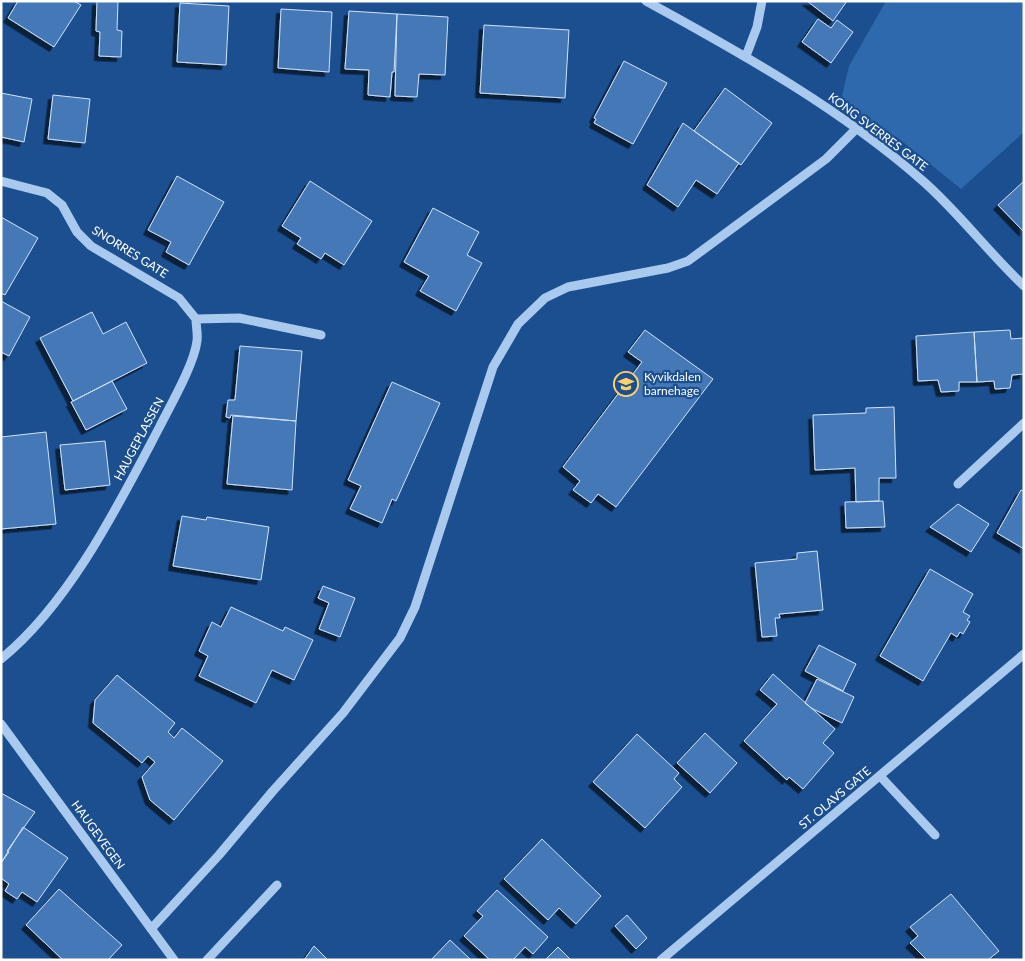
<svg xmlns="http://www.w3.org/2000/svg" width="1025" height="961" viewBox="0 0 1025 961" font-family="Lato,sans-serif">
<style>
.green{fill:#2e69ad}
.building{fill:#4478b7;stroke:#cfe3fa;filter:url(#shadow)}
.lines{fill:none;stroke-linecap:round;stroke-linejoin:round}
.minor{stroke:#a9c9ee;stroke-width:9}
.labels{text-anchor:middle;stroke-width:4.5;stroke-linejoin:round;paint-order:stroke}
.street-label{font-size:12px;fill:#fff;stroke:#1b4f8f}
.poi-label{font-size:12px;fill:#fff;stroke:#1b4f8f;text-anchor:start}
</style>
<defs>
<filter id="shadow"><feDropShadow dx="-4.5" dy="4.5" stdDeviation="0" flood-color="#0009"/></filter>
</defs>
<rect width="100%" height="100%" fill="#1b4f8f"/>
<path class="green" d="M 886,1 L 1024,1 L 1024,132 L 961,189 L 898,138 L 839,108 L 849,66 Z"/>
<path class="building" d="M 18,1 L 74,1 L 81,5 L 54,47 L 8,18 Z
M 97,1 L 118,1 L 117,30 L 122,31 L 121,57 L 99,56 L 100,32 L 96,31 Z
M 807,1 L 847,1 L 833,21 Z
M 180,3 L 229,6 L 226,65 L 177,62 Z
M 281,9 L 332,12 L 329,72 L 278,68 Z
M 349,11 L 397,14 L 394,72 L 392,72 L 390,97 L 368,95 L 369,70 L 345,69 Z
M 397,14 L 448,17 L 445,75 L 419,74 L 417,97 L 395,96 Z
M 818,19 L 831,28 L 837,20 L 853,32 L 831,63 L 802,42 Z
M 484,25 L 569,30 L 565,98 L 480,93 Z
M 624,61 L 667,83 L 633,144 L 594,123 L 596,119 L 594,118 Z
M 725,88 L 772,123 L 741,165 L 694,131 Z
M 1,93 L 32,99 L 24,142 L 1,137 Z
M 53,95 L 90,99 L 85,143 L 48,139 Z
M 683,123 L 739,163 L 717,194 L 696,180 L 678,207 L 647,185 Z
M 177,176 L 224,202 L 189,265 L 166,252 L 171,242 L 148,230 Z
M 310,181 L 372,221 L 344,265 L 325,253 L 321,259 L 297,244 L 301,238 L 282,226 Z
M 1024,181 L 1024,232 L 998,205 Z
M 433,208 L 479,232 L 467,255 L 482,263 L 456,311 L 420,291 L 429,276 L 404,262 Z
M 1,217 L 38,238 L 5,295 L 1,293 Z
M 1,301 L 30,317 L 9,356 L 1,352 Z
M 92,312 L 103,334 L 126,322 L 147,363 L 73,401 L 40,338 Z
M 645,330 L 713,379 L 616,507 L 598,494 L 591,503 L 573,490 L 580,481 L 563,467 L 642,362 L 628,352 Z
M 1010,330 L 1011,339 L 1024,338 L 1024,374 L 1012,375 L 1010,388 L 995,389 L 994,381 L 977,382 L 974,332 Z
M 974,332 L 977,382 L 959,382 L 959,391 L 941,392 L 938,380 L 918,381 L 916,336 Z
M 240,346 L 302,351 L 296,421 L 231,415 L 230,418 L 226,417 L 228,400 L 235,400 Z
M 112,381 L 127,409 L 86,430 L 71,402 Z
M 392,382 L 440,403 L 396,501 L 392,499 L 382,523 L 350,509 L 361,486 L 348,480 Z
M 894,407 L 896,478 L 879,478 L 879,501 L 856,502 L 855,468 L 815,470 L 813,415 L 866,413 L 866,408 Z
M 233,416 L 296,421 L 292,490 L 227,484 Z
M 46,432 L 56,524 L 1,529 L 1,437 Z
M 105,441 L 110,485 L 65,490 L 60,445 Z
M 1021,490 L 1024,491 L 1024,549 L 997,533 Z
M 883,501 L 885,527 L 846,528 L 845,502 Z
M 958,504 L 989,524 L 971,552 L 930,527 Z
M 182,516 L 206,520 L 207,517 L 269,527 L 261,580 L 173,566 Z
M 817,551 L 823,610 L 779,614 L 780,618 L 775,618 L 777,636 L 762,637 L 755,563 L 797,559 L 797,553 Z
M 930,569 L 973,594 L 963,612 L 970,616 L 967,620 L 970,622 L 963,634 L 960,632 L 957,637 L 951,633 L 923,681 L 880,656 Z
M 323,586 L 355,598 L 340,637 L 319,629 L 329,603 L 318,598 Z
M 231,607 L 283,631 L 285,627 L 313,640 L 294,680 L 272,670 L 256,703 L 199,676 L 208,656 L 199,651 L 212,622 L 221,627 Z
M 819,645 L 856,664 L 843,691 L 805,671 Z
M 773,674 L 835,729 L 823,743 L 834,753 L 803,789 L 789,777 L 787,780 L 744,741 L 777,704 L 760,690 Z
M 117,675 L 175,723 L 168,732 L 174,738 L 182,728 L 223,761 L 174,820 L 150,800 L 142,777 L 155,762 L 148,756 L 142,763 L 93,723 L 95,700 Z
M 817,679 L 854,697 L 842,723 L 811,708 L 805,703 Z
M 705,733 L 737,763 L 710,793 L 677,763 Z
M 637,734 L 679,773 L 674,779 L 682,787 L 645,828 L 593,782 Z
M 1,793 L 35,812 L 7,851 L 9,852 L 1,863 Z
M 23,827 L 68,858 L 37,902 L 22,892 L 17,899 L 5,891 L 9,884 L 1,878 L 1,863 Z
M 542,839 L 601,896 L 576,924 L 559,908 L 548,920 L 504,879 Z
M 59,889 L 122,945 L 108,960 L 63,960 L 26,925 Z
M 497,890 L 548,937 L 533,954 L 525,947 L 513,960 L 490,960 L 464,936 L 483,916 L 477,911 Z
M 951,894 L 999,951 L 988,960 L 927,960 L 910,943 L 918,936 L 910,927 Z
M 627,915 L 647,938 L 636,949 L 615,926 Z
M 450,940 L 471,960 L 431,960 Z
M 314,946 L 328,960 L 304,960 Z
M 558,947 L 571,960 L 545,960 Z"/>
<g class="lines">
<path class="minor" d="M 646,1 C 743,54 841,109 924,182 C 960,214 989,253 1024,286
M 746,56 L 757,27 L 762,1
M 1,181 L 47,193 L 62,205 L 77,232 L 91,246 L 179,298 L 196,319
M 958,484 L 1024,423
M 1,659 C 69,604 118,506 159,428 C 170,406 194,365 197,341 C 198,334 196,326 196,319 L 239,318 L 321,335
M 1,724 L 174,960
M 880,776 L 935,835
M 151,929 L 219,855 L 272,792 L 343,713 L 400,638 L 415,607 L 493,367 L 518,324 L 545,298 L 568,287 L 668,268 L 688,261 L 826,159 L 856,129
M 207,960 L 277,885
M 661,960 L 1024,654"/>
</g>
<defs>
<symbol id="school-ring" viewBox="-11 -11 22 22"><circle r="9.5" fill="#1b4f8f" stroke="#ffd166" stroke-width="1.5"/><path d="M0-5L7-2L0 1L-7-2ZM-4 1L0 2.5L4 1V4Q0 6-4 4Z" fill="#ffd166"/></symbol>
</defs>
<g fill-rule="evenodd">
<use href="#school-ring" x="612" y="370" width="28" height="28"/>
</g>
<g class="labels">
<g class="street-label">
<text transform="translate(878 132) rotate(37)" y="4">KONG SVERRES GATE</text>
<text transform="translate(130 252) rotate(32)" y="4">SNORRES GATE</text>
<text transform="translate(139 439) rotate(-62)" y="4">HAUGEPLASSEN</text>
<text transform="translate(835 798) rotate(-40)" y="4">ST. OLAVS GATE</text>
<text transform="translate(98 835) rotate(54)" y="4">HAUGEVEGEN</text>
</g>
<g class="poi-label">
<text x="644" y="381">Kyvikdalen<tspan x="644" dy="14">barnehage</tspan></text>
</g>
</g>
<rect width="1025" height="961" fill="none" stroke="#ffffff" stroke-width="5"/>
</svg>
